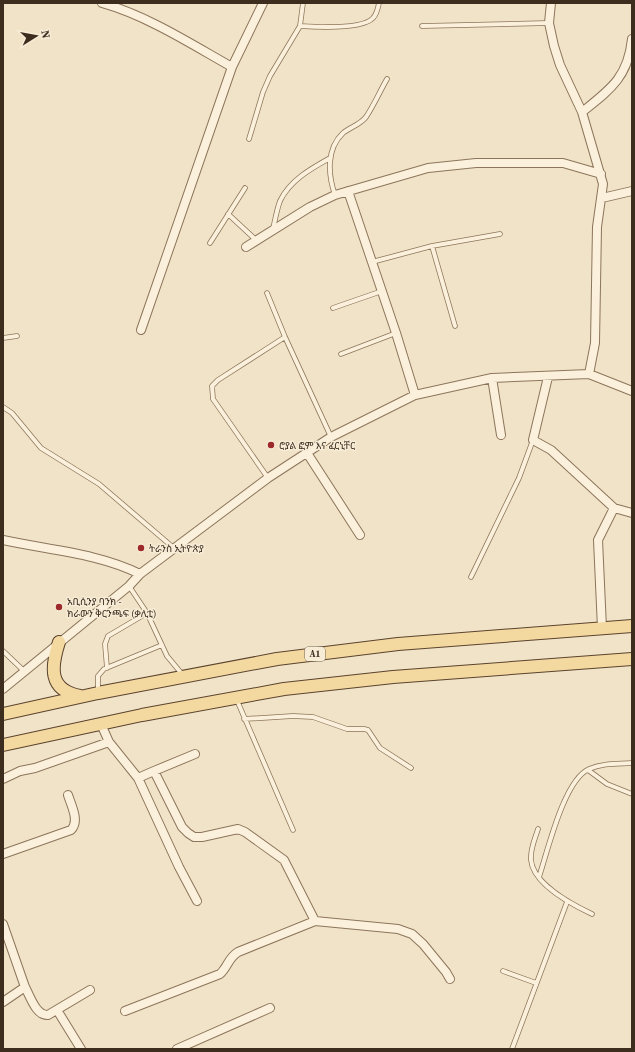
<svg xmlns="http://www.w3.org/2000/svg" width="635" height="1052" viewBox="0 0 635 1052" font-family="'Source Serif 4','Noto Sans Ethiopic',serif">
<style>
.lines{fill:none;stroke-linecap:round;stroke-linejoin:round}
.lane-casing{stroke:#8d755b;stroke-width:5.5}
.street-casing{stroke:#8d755b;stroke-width:10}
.primary-casing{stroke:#5b432f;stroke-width:14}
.lane{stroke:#faf0db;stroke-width:4}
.street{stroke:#faf0db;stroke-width:8}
.primary{stroke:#f3d89f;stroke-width:12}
.poi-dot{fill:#9e292b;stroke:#f7edd7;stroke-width:1.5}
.labels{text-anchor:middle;stroke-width:3;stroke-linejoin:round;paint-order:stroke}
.shield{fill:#f7edd7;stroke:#756756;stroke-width:1}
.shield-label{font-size:9px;font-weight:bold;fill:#3d2d1f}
.poi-label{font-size:10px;fill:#3d2d1f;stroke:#f7edd7;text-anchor:start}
</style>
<rect width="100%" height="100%" fill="#f0e3c7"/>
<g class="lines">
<defs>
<path id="lane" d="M 300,26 C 316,27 362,30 373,18 C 377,14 378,8 379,3
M 422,26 L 549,23
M 249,139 L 263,92 L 270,76 L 300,26 L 303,3
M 335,195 C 328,175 326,149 343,133 C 350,127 360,125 366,117 C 374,105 380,91 387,79
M 228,214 L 256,240
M 273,229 C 275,220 277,209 280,201 C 290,180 312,168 330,158
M 210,243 L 245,188
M 432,246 L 455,326
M 372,262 L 432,246 L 500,234
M 267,293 L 285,337 L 331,437
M 333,308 L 382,291
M 3,338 L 17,336
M 341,354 L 396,333
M 3,407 L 12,413 L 41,448 L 99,484 L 175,549
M 268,478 L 213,399 L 212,386 L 218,380 L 285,337
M 471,577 L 519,478 L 533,440
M 129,586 L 147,613 L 167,656 L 182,674
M 3,651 L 24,671
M 107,668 L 105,644 L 108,636 L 147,613
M 98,693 L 98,676 L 104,669 L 162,645
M 236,698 L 293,830
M 244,719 L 293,716 L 313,717 L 347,729 L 364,729 L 368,730 L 380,748 L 411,768
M 588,770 L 607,784 L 632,794
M 538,829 C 535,839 530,849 531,860 C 533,884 573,905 592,914
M 539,877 C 548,850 564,780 589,769 C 603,763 617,764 632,763
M 503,971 L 536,983
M 512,1049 L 567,902"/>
<path id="street" d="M 102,3 C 148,16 191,44 232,67
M 551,3 L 549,23 L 554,46 L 560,65 L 582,112 L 603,184 L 597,227 L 595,343 L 589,374
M 582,112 C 611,89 628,77 632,39
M 348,191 L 396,333 L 415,395
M 602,198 L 632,191
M 246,247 L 310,207 L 335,195 L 428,168 L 476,163 L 563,163 L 601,174
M 141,330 L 232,67 L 263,3
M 548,377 L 533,440 L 551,450 L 614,508 L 632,513
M 492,378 L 501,435
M 307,453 L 360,535
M 3,540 C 48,550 98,553 140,574
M 602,628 L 598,540 L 614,508
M 3,689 L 129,586 L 140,574 L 268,478 L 331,437 L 415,395 L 492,378 L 589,374 L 632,391
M 101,724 L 109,742 L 138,778 L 179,867 L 197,901
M 154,771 L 195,754
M 138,778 L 154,771 L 182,827 L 188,833 L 194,837 L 202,837 L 238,829 L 245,832 L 284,860 L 315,921
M 3,779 L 20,771 L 35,768 L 109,742
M 3,854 L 71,830 C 80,821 71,805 68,795
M 3,924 L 25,987 L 3,1002
M 25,987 C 30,996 36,1016 48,1015 L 90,990
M 57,1010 L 81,1049
M 125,1011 L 220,974 C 228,967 228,958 238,952 L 315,921 L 398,929 L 412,934 L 423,944 L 446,972 L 450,979
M 177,1049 L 270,1008"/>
<path id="primary" d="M 59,642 C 51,667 48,690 80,696
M 3,714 L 98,693 L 277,659 L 398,644 L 632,626
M 3,745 L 142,715 L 284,689 L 393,677 L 632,659"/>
</defs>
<use href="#lane" class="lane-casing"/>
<use href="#street" class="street-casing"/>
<use href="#primary" class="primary-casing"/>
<use href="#lane" class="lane"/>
<use href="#street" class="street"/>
<use href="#primary" class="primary"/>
</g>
<g class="poi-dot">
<circle cx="271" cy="445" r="4"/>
<circle cx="141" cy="548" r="4"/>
<circle cx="59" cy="607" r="4"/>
</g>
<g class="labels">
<rect class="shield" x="305" y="647" width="20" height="14" rx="3"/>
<g class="shield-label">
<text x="315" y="657">A1</text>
</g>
<g class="poi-label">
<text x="279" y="449">ሮያል ፎም እና ፈርኒቸር</text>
<text x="149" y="552">ትራንስ ኢትዮጵያ</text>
<text x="67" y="605">አቢሲንያ ባንክ -<tspan x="67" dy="12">ክራውን ቅርንጫፍ (ቃሊቲ)</tspan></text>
</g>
</g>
<rect width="635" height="1052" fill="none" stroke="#3d2d1f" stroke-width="8"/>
<g transform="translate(36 36) rotate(79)" stroke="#f7edd7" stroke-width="3" paint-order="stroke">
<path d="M0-3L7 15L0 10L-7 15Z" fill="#3d2d1f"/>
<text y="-6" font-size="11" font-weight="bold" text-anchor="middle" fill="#3d2d1f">N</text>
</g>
</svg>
